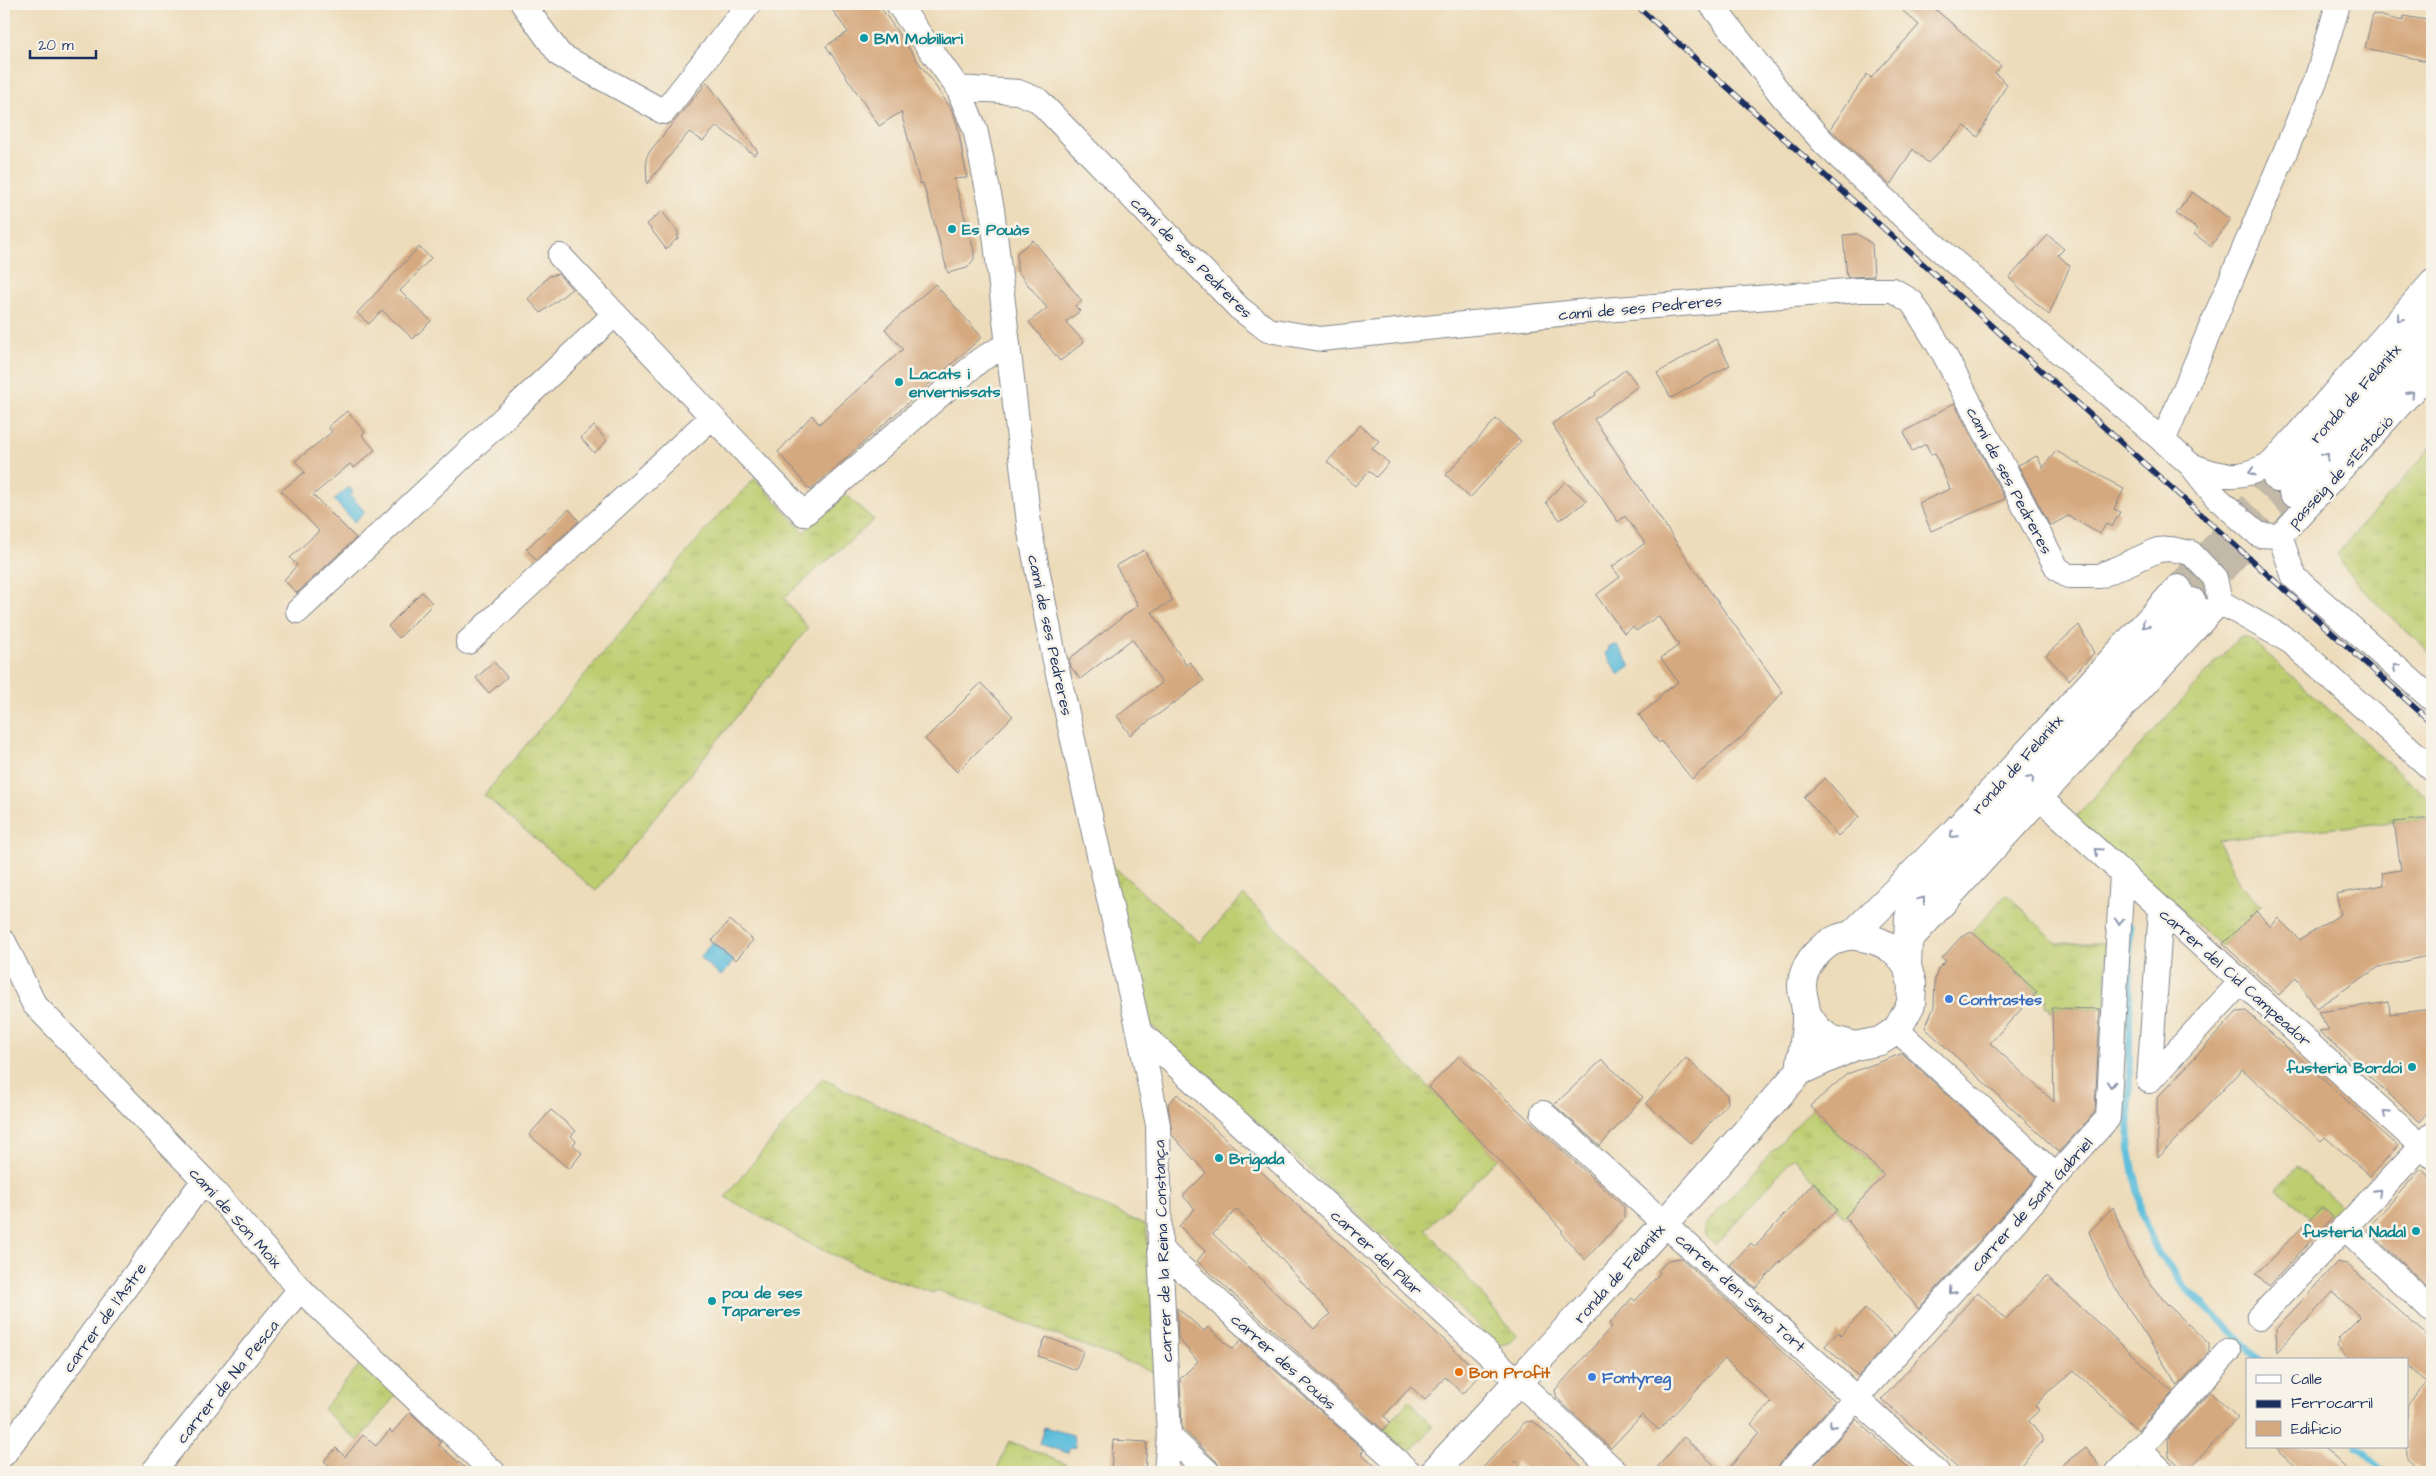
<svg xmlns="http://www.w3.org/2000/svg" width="2436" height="1476" viewBox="0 0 2436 1476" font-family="'Architects Daughter',sans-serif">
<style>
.grass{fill:url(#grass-tufts);stroke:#6c7e66}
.water{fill:#5cbddb;stroke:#3c769c}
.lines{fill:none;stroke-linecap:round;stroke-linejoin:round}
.stream{stroke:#5cbddb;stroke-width:7}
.building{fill:#d5a97f;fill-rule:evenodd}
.major-tunnel{stroke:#c3b9a8;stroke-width:28;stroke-dasharray:28 14;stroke-linecap:butt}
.minor-casing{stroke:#84868c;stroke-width:26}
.major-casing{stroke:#84868c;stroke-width:30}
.minor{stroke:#fff;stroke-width:24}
.major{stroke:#fff;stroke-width:28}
.rail-casing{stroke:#1b2f5e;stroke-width:5.5}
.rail{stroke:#f7f3e8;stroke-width:4;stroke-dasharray:11;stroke-linecap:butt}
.oneway{stroke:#8d97ae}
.culture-dot{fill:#0f9aa8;stroke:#f7f3e8;stroke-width:2}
.shop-dot{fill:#3f7fe0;stroke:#f7f3e8;stroke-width:2}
.food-dot{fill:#e8710a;stroke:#f7f3e8;stroke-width:2}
.labels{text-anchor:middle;stroke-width:5;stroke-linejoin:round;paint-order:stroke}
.culture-label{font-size:16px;font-weight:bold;fill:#0d838f;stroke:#f7f3e8;text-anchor:start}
.street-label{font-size:16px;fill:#1b2f5e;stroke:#f7f3e8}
.shop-label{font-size:16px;font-weight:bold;fill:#366cbe;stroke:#f7f3e8;text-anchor:start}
.food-label{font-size:16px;font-weight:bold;fill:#c56008;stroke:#f7f3e8;text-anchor:start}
</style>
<defs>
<pattern id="grass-tufts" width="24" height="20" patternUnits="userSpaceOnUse" patternTransform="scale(1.25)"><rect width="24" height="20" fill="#bdcd6f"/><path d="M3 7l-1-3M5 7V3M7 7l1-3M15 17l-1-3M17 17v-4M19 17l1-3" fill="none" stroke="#a2b063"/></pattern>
</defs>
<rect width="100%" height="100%" fill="#f7f3e8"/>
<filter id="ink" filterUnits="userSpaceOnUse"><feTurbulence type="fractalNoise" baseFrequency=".02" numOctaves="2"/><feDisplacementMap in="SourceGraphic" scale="10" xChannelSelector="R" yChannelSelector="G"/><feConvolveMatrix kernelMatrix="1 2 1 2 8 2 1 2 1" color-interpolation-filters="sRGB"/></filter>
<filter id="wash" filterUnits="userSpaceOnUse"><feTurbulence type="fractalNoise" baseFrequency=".0096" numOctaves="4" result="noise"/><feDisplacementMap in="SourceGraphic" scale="20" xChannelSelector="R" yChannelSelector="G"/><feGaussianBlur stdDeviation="1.12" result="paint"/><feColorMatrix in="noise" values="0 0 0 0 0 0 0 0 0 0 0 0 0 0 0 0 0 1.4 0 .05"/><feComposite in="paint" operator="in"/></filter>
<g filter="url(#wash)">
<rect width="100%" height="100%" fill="#eddcba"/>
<path class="grass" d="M 2432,446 L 2432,655 C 2411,635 2345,578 2337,554 Z
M 755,478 L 804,532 L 845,494 L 874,520 L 784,598 L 808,628 L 596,891 L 484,795 L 715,519 Z
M 2244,636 L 2248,637 L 2432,802 L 2432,818 L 2218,840 L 2240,885 L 2262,906 L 2221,946 L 2075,818 L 2239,637 Z
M 1105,859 L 1200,943 L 1244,895 L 1498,1159 L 1426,1229 L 1516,1335 L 1507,1344 L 1498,1345 L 1389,1241 L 1371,1227 L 1137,1012 Z
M 2006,894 L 2057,943 L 2107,943 L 2106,1009 L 2055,1008 L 2050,1011 L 2050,1008 L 2045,1006 L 2046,999 L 2037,998 L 2037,991 L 1972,932 Z
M 823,1078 L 842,1089 L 1146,1225 L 1157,1373 L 936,1290 L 934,1293 L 871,1272 L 810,1244 L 725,1197 Z
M 1812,1108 L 1884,1175 L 1845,1218 L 1794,1157 L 1715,1245 L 1705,1236 L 1704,1226 Z
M 2297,1167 L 2342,1207 L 2322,1229 L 2277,1189 Z
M 361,1363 L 396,1395 L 358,1441 L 323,1409 Z
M 1410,1400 L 1433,1427 L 1412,1450 L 1404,1450 L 1382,1431 Z
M 1009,1441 L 1061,1462 L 1077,1472 L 996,1472 Z"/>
<path class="water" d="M 349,487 L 353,492 L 350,495 L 365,512 L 354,522 L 334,500 Z
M 1617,645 L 1631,666 L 1619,675 L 1605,653 L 1608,651 L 1609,646 Z
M 712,942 L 734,961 L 721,976 L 700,958 Z
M 1044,1427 L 1073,1435 L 1075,1447 L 1069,1449 L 1068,1453 L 1039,1444 Z"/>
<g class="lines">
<path class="stream" d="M 2130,925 L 2129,1146 L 2142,1215 L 2158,1253 L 2189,1291 L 2260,1360
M 2357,1447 L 2385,1472"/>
</g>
<g id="blocks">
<path class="building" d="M 828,4 L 878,4 L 950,107 L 957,123 L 967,178 L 954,179 L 974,250 L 974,259 L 967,268 L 948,273 L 923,183 L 920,184 L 901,112 L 879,126 L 826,46 L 848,32 Z
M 1895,4 L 1929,4 L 2001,66 L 1995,73 L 2007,84 L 1978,137 L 1965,126 L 1928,163 L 1913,149 L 1890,185 L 1830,129 L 1867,74 L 1871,78 L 1919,25 Z
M 2373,14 L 2403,21 L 2404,16 L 2432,21 L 2432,62 L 2365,48 Z
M 707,82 L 758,152 L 754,155 L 717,126 L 703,141 L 689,132 L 647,184 L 646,159 L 650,151 Z
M 2192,192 L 2230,219 L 2211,246 L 2194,234 L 2197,229 L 2176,214 Z
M 662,211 L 678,232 L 678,238 L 666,249 L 647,224 Z
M 1857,234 L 1872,244 L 1874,276 L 1847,277 L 1843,235 Z
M 2048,235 L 2064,249 L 2058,255 L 2070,266 L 2049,315 L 2009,278 Z
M 1033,240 L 1082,301 L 1075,306 L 1080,311 L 1066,322 L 1084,342 L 1060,361 L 1029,322 L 1047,308 L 1017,271 L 1017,253 Z
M 419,247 L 431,258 L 400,291 L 431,321 L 413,339 L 382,310 L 369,324 L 357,313 Z
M 558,274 L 572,289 L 541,313 L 528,299 L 549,276 Z
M 935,284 L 982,337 L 810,490 L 778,452 L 812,415 L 819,424 L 903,349 L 885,329 Z
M 1716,339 L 1730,365 L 1671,398 L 1657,373 Z
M 1626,369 L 1638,386 L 1594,419 L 1694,569 L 1783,692 L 1741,738 L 1692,779 L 1661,741 L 1659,743 L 1639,715 L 1660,699 L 1658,697 L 1678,682 L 1661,658 L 1679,645 L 1658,616 L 1636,631 L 1633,627 L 1624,633 L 1596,595 L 1620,577 L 1612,567 L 1645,543 L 1625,516 L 1618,522 L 1552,424 L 1596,395 L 1595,393 Z
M 1954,403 L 2005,499 L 1931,531 L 1919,503 L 1950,489 L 1935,453 L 1931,455 L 1926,444 L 1912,451 L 1904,432 Z
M 347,411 L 365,432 L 362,435 L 375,450 L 354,468 L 350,464 L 313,495 L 356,538 L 297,593 L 284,580 L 297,565 L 290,558 L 319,531 L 281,491 L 305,472 L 295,461 L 332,432 L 328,427 Z
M 1496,419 L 1521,441 L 1470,498 L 1446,475 Z
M 1360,425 L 1379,441 L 1372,448 L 1389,463 L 1376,477 L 1369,471 L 1355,486 L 1327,462 Z
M 594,426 L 607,441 L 594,453 L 581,438 Z
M 2056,451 L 2124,489 L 2114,509 L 2120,512 L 2112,527 L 2106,524 L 2100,534 L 2068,516 L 2050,526 L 2018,465 L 2037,456 L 2043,468 Z
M 1565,482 L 1587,501 L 1560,520 L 1546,502 Z
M 569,509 L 579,521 L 536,560 L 526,549 Z
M 1144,550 L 1173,601 L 1152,612 L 1186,665 L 1190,662 L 1204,681 L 1130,735 L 1117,716 L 1162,683 L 1132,639 L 1080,679 L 1071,667 L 1069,659 L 1138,605 L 1116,566 Z
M 422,592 L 433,604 L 399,638 L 388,626 Z
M 2079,625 L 2094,653 L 2069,680 L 2046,655 Z
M 494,662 L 507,677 L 489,693 L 476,678 Z
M 981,683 L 1013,716 L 957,772 L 925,739 Z
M 1825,778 L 1859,817 L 1838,836 L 1804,797 Z
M 2432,818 L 2432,955 L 2379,967 L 2316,1008 L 2296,977 L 2279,995 L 2223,944 L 2256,911 L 2271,927 L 2278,918 L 2300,940 L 2341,914 L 2336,894 L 2384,885 L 2382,873 L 2401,870 L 2394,822 Z
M 730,920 L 753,940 L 736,960 L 712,941 Z
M 1972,932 L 2037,992 L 1990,1043 L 2054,1102 L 2052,1008 L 2100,1009 L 2095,1112 L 2059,1152 L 1925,1028 L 1934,1007 L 1935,979 L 1938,969 L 1946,961 L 1942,958 L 1961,937 Z
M 2389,1002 L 2390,1014 L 2432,1009 L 2432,1108 L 2420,1122 L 2319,1031 L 2329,1030 L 2318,1012 Z
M 2246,1011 L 2398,1146 L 2370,1176 L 2325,1137 L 2321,1141 L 2242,1069 L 2158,1158 L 2157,1098 L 2237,1012 Z
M 1901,1054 L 1903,1054 L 2037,1177 L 1918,1309 L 1845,1217 L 1884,1175 L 1810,1106 L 1847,1074 Z
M 1459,1056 L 1624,1207 L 1624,1218 L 1585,1260 L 1561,1233 L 1563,1231 L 1498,1159 L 1429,1087 Z
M 1686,1058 L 1727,1095 L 1728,1103 L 1691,1144 L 1646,1103 Z
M 1602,1060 L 1643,1097 L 1600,1146 L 1554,1105 Z
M 1177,1094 L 1481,1374 L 1463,1394 L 1445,1377 L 1425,1400 L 1411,1387 L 1384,1416 L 1390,1422 L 1383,1430 L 1197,1261 L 1205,1251 L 1179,1226 L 1195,1209 L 1183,1196 L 1206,1173 L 1172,1135 L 1168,1104 ZM 1237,1209 L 1330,1314 L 1314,1329 L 1213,1234 Z
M 551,1110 L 576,1131 L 571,1136 L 576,1141 L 573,1145 L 582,1153 L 569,1169 L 529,1135 Z
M 2421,1169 L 2432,1179 L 2432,1292 L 2367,1229 Z
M 1814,1182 L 1837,1210 L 1778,1264 L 1756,1288 L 1730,1265 L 1751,1243 L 1755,1247 Z
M 2113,1207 L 2128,1247 L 2151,1285 L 2167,1304 L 2209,1344 L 2209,1352 L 2178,1386 L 2109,1278 L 2089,1232 Z
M 2322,1207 L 2333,1217 L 2269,1286 L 2256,1274 Z
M 1681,1258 L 1835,1401 L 1780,1463 L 1777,1472 L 1726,1472 L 1759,1432 L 1751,1424 L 1772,1402 L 1725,1359 L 1659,1430 L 1642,1415 L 1611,1448 L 1557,1398 L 1555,1390 L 1612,1326 L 1609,1324 L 1632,1298 L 1635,1301 L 1660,1273 L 1658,1271 L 1668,1260 Z
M 2337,1262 L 2347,1264 L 2432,1340 L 2432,1472 L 2423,1472 L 2407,1458 L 2407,1405 L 2427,1383 L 2407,1364 L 2407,1360 L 2349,1360 L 2336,1346 L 2340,1341 L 2338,1339 L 2360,1317 L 2333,1292 L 2277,1352 L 2276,1329 Z
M 2047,1276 L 2173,1392 L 2138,1430 L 2074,1371 L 2048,1392 L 2035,1406 L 2039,1410 L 2029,1421 L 2044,1440 L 2014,1472 L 1963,1472 L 1882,1399 L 1978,1292 L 2006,1319 Z
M 1177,1308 L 1204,1331 L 1208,1327 L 1233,1349 L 1241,1340 L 1364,1450 L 1361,1453 L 1382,1472 L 1221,1472 L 1217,1462 L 1182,1428 L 1180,1379 L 1198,1361 L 1178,1338 Z
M 1865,1309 L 1894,1336 L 1858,1376 L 1825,1346 L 1838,1332 L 1841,1335 Z
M 1046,1337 L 1083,1351 L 1076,1370 L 1038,1356 Z
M 2210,1392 L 2238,1418 L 2186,1472 L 2169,1456 L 2168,1438 Z
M 410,1412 L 441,1442 L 439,1445 L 470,1472 L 332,1472 L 334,1470 L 324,1461 L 336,1448 L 345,1457 L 363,1435 L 376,1446 L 390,1430 L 392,1433 Z
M 1856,1419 L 1884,1445 L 1913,1472 L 1808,1472 Z
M 1533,1421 L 1541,1428 L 1588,1472 L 1529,1472 L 1516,1461 L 1509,1472 L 1479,1472 L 1525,1422 Z
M 1684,1437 L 1700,1452 L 1722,1472 L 1653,1472 Z
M 1113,1440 L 1147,1442 L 1145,1472 L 1111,1472 Z
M 2086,1447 L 2105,1472 L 2053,1472 Z
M 2274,1447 L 2323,1447 L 2350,1472 L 2302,1472 Z"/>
</g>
</g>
<g filter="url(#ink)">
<use href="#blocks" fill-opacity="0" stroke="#84868c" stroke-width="1"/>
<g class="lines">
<path class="major-tunnel" d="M 2178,589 L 2277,478
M 2192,602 L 2293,492"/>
<defs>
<path id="minor" d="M 523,4 L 560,55 L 664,112 L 749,4
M 898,4 L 958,88 L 975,129 L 992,209 L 1030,532 L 1054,656 L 1139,1031 L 1158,1125 L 1160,1249 L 1169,1436 L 1166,1472
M 1711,4 L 1783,97 L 1825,144 L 1923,235 L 2191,465 L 2217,498 L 2259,535 L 2280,536
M 958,88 L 1018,92 L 1038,100 L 1239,308 L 1268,330 L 1321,339 L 1578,312 L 1859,290 L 1893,290 L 1912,302 L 1944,354 L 2057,568 L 2068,576 L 2100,576 L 2158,550 L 2171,549 L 2191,553 L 2215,578 L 2220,602
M 560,256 L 804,514 L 980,360 L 1008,344
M 2432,370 L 2280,536 L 2294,577 L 2432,699
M 2163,441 L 2318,74 L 2338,4
M 2191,465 C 2223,478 2242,480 2272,463 L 2432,282
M 2220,602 L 2291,642 L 2432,769
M 298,611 L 615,314
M 468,642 L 712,417
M 2039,797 L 2432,1156
M 2161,909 L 2149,1081 L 2241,982
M 4,942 L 34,1004 L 204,1180 L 300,1289 L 493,1472
M 1907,944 L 2220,602
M 1897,1030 L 2056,1176
M 1139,1031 L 1616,1472
M 1543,1113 L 1937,1472
M 2344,1227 L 2432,1311
M 1160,1249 L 1409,1472
M 2259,1318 L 2432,1135
M 1169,1436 L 1208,1472
M 2138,1449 L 2163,1472
M 4,1454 L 204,1180
M 153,1472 L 300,1289
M 1790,1472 L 2108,1118 L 2122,873
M 2118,1472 L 2229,1351"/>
<path id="major" d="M 2277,478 L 2432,307
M 2293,492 L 2432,341
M 1852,935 L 1956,831 L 2178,589
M 1806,1013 L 1817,1029 L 1830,1039 L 1855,1046 L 1880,1041 L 1897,1030 L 1911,1004 L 1912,984 L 1907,966 L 1909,917 L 1926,894 L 2192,602
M 1800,1071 C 1802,1052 1807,1032 1806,1013 C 1806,1004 1802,995 1802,986 C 1802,961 1831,933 1856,936 C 1880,939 1894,947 1907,966
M 1434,1472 L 1665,1223 L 1800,1071 L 1855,1046"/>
</defs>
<use href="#minor" class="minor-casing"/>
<use href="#major" class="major-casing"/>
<use href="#minor" class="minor"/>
<use href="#major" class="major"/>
<defs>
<path id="rail" d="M 1635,4 L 2432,723"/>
</defs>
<use href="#rail" class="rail-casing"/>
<use href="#rail" class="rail"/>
</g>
<defs><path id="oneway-chevron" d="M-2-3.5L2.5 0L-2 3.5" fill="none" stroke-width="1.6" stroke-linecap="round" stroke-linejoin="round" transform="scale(1.25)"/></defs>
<g class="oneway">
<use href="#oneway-chevron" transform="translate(2400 318) rotate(131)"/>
<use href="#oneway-chevron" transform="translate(2411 394) rotate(-48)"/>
<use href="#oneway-chevron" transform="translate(2326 456) rotate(-47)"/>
<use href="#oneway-chevron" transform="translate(2252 472) rotate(163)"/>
<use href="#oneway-chevron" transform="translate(2145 625) rotate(132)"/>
<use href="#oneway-chevron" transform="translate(2396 667) rotate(-138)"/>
<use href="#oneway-chevron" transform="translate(2031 779) rotate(-48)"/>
<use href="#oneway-chevron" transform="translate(1953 835) rotate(133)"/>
<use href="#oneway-chevron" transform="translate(2098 851) rotate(-138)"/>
<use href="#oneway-chevron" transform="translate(1922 900) rotate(-53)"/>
<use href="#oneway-chevron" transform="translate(2119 921) rotate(93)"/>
<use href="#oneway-chevron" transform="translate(2111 1084) rotate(93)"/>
<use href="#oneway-chevron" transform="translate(2386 1113) rotate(-138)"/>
<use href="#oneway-chevron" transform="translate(2378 1192) rotate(-46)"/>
<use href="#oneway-chevron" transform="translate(1952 1291) rotate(132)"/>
<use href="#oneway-chevron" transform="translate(1832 1425) rotate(132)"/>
</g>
</g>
<g class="culture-dot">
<circle cx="864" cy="38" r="5"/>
<circle cx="952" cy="229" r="5"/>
<circle cx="899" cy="382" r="5"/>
<circle cx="2412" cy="1067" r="5"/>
<circle cx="1219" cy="1158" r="5"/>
<circle cx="2416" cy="1231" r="5"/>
<circle cx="712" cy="1301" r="5"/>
</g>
<g class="shop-dot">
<circle cx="1949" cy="999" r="5"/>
<circle cx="1592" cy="1377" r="5"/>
</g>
<circle class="food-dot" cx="1459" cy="1372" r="5"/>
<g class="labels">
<g class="culture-label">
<text x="874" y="44">BM Mobiliari</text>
<text x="962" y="235">Es Pouàs</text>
<text x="909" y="379">Lacats i<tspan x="909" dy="18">envernissats</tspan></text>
<text x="2402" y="1073" text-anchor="end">fusteria Bordoi</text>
<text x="1229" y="1164">Brigada</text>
<text x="2406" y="1237" text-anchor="end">fusteria Nadal</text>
<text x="722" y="1298">pou de ses<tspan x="722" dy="18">Tapareres</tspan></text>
</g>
<g class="street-label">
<text transform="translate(1192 257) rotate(45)" y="6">camí de ses Pedreres</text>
<text transform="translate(1640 307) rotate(-5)" y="6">camí de ses Pedreres</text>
<text transform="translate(2355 393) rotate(-48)" y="6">ronda de Felanitx</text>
<text transform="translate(2340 471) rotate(-47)" y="6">passeig de s'Estació</text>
<text transform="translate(2010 480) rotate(62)" y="6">camí de ses Pedreres</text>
<text transform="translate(1051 635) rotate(78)" y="6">camí de ses Pedreres</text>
<text transform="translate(2017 764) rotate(-48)" y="6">ronda de Felanitx</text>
<text transform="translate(2236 977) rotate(42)" y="6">carrer del Cid Campeador</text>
<text transform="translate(2031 1204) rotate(-48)" y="6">carrer de Sant Gabriel</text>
<text transform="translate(236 1217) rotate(48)" y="6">camí de Son Moix</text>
<text transform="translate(1162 1251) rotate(-92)" y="6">carrer de la Reina Constança</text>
<text transform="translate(1377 1252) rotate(43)" y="6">carrer del Pilar</text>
<text transform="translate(1619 1273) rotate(-48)" y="6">ronda de Felanitx</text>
<text transform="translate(1741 1292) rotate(42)" y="6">carrer d'en Simó Tort</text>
<text transform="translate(104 1317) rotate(-54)" y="6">carrer de l'Astre</text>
<text transform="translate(1284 1361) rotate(42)" y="6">carrer des Pouàs</text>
<text transform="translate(227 1381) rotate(-51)" y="6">carrer de Na Pesca</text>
</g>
<g class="shop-label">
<text x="1959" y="1005">Contrastes</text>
<text x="1602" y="1383">Fontyreg</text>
</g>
<g class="food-label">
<text x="1469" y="1378">Bon Profit</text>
</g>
</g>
<rect width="2436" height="1476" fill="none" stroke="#f7f3e8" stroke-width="20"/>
<rect x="2246" y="1358" width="162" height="90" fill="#f7f3e8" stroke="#9fa5b1"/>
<rect x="2256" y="1375" width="25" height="8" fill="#ffffff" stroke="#9fa5b1"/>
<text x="2291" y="1384" font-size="15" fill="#1b2f5e">Calle</text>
<rect x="2256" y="1400" width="25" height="8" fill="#1b2f5e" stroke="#9fa5b1"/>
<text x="2291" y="1408" font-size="15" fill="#1b2f5e">Ferrocarril</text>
<rect x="2256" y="1421" width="25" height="15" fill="#d5a97f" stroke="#9fa5b1"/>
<text x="2291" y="1434" font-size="15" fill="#1b2f5e">Edificio</text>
<path d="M30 50v8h66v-8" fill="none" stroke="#1b2f5e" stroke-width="2.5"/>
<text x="38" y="50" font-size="15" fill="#1b2f5e" stroke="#f7f3e8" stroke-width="4" paint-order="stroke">20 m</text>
</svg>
